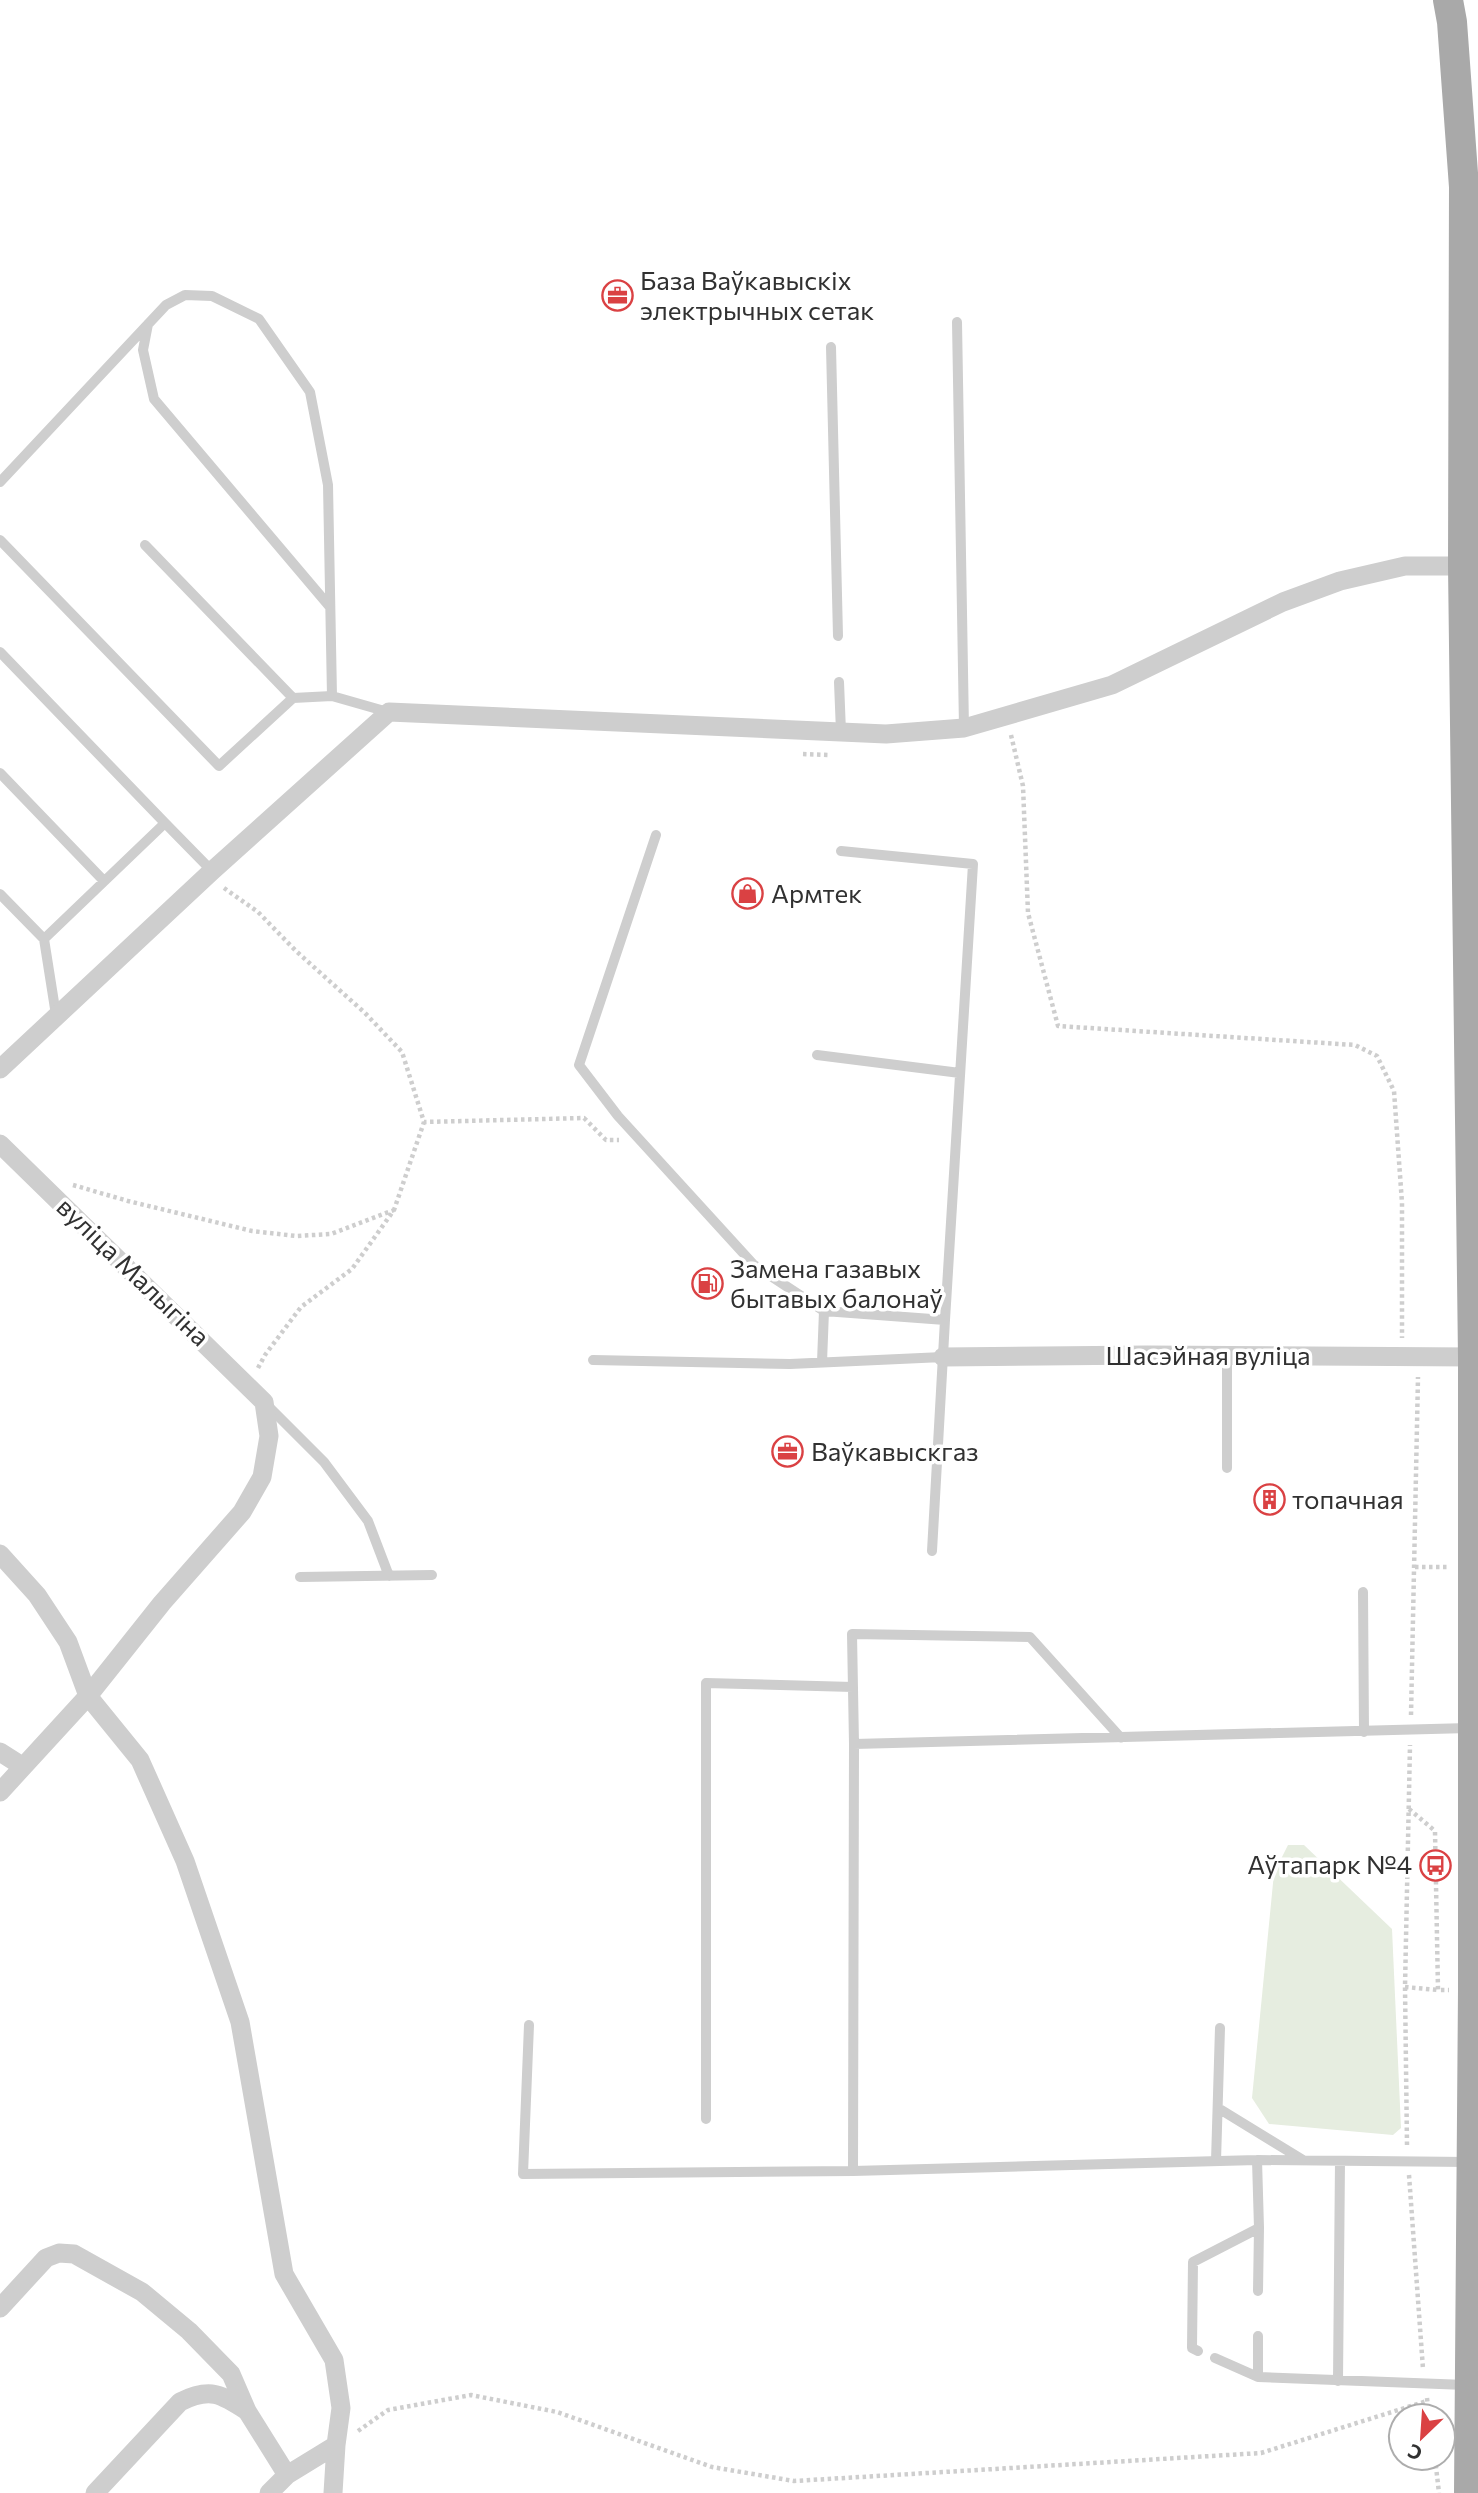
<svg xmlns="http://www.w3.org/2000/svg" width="1478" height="2493" viewBox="0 0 1478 2493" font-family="Commissioner,sans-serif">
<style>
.green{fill:#e6ede0}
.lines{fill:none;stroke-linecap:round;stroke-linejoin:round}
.path{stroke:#cecece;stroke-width:4.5;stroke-dasharray:3.5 3.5;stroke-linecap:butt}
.lane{stroke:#cecece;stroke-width:10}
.street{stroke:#cecece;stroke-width:19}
.primary{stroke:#a9a9a9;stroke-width:30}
.labels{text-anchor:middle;stroke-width:7;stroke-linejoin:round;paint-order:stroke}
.poi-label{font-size:26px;fill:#313131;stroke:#fff;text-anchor:start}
.street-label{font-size:26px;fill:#313131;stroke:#fff}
</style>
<rect width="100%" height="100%" fill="#fff"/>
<path class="green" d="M 1288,1845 L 1304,1845 L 1392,1929 L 1401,2128 L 1393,2135 L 1269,2124 L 1252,2098 L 1274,1873 Z"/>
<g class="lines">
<path class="path" d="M 1011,735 L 1023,786 L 1028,913 L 1058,1026 L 1355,1045 L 1377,1056 L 1394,1091 L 1402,1203 L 1402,1338
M 803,754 L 830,755
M 224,888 L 258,912 L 296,951 L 365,1013 L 402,1052 L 424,1122 L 584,1118 L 606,1140 L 619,1140
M 73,1185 L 128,1201 L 252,1231 L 296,1236 L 331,1234 L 394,1210
M 258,1368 L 265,1355 L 301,1307 L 352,1269 L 394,1210 L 424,1122
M 1415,1567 L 1449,1567
M 1411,1715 L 1418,1377
M 1409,1809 L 1435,1831 L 1438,1990 L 1449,1990
M 1405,1987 L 1438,1990
M 1407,2145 L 1405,1987 L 1410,1745
M 1409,2175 L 1423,2369
M 1427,2398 L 1429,2416
M 358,2431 L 388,2410 L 471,2395 L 557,2412 L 712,2467 L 794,2481 L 1261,2453 L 1427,2401
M 1435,2458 L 1439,2493"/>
<path class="lane" d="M 957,322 L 964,728
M 148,324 L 143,350 L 154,399 L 330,607
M 831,347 L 838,636
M 0,482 L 166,305 L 185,295 L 212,296 L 259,319 L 310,392 L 328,485 L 332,696 L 388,712
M 0,540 L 219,766 L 293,698
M 145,545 L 293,698 L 332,696
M 0,652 L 165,823
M 839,682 L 841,732
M 0,773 L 104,881
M 656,835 L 579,1065 L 618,1116 L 754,1265 L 824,1311 L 945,1320 L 932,1551
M 841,851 L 973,864 L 945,1320
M 0,894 L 44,939 L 56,1015
M 44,939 L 165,823 L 212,871
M 817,1055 L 960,1073
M 593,1360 L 790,1364 L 943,1357
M 822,1362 L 824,1311
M 267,1405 L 324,1462 L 368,1521 L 389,1576
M 1227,1468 L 1227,1355
M 300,1577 L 432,1575
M 1363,1592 L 1364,1732
M 854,1744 L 852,1634 L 1030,1637 L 1121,1738
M 529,2025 L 523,2174 L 853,2171 L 1257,2160 L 1468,2162
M 1218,2108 L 1303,2160
M 706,2119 L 706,1683 L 853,1687
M 1216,2161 L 1220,2028
M 853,2171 L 854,1744 L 1469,1728
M 1258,2291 L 1259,2228
M 1198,2351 L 1192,2348 L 1193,2262 L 1259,2228 L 1257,2160
M 1215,2358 L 1258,2377 L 1466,2385
M 1258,2377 L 1258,2336
M 1338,2381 L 1340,2161"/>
<path class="street" d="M 0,1069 L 212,871 L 389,712 L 886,734 L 964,728 L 1112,685 L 1283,602 L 1340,581 L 1405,566 L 1463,566
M 0,1144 L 264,1402 L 269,1436 L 262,1477 L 242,1512 L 162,1603 L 88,1696 L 0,1792
M 943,1357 L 1147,1355 L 1473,1357
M 0,1554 L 37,1595 L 68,1642 L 88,1696 L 140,1760 L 185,1861 L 240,2022 L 284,2274 L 334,2360 L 341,2408 L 336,2445
M 0,1752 L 22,1766
M 0,2308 L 46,2258 L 59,2253 L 74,2254 L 142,2292 L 189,2331 L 231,2374 L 247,2411 L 287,2475
M 95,2493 L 180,2402 C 210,2387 221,2394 247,2411
M 269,2493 L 287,2475 L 336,2445 L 333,2493"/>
<path class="primary" d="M 1448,0 L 1452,22 L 1464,187 L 1463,566 L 1473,1357 L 1473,1991 L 1469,2493"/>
</g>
<defs>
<symbol id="office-ring" viewBox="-11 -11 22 22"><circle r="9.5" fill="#fff" stroke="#da4143" stroke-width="1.5"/><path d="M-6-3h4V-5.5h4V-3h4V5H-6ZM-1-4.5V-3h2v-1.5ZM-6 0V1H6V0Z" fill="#da4143"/></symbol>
<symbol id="shop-ring" viewBox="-11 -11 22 22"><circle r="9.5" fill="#fff" stroke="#da4143" stroke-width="1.5"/><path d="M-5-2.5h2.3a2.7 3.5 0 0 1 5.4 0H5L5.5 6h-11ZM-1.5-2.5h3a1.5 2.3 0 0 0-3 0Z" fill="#da4143"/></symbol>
<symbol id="fuel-ring" viewBox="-11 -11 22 22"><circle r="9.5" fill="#fff" stroke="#da4143" stroke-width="1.5"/><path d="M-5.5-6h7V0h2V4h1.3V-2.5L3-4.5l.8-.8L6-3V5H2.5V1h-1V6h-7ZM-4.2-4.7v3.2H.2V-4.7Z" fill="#da4143"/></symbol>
<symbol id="building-ring" viewBox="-11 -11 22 22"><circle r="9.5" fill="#fff" stroke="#da4143" stroke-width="1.5"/><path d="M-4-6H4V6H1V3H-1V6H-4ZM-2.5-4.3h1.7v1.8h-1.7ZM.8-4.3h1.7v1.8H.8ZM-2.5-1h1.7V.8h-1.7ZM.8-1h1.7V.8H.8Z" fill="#da4143"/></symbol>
<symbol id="bus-ring" viewBox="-11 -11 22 22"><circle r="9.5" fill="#fff" stroke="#da4143" stroke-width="1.5"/><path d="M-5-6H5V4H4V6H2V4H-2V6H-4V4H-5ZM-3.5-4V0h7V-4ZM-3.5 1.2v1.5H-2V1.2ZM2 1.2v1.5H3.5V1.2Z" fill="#da4143"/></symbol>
</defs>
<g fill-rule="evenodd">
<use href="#office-ring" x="600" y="278" width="35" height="35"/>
<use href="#shop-ring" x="730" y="876" width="35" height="35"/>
<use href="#fuel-ring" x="690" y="1266" width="35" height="35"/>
<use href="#office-ring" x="770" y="1434" width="35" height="35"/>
<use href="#building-ring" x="1252" y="1482" width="35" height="35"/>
<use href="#bus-ring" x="1418" y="1848" width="35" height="35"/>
</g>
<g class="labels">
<g class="poi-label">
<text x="640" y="290">База Ваўкавыскіх<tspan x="640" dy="30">электрычных сетак</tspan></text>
<text x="771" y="903">Армтек</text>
<text x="730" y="1278">Замена газавых<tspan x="730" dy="30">бытавых балонаў</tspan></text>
<text x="811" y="1461">Ваўкавыскгаз</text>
<text x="1292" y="1509">топачная</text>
<text x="1412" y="1874" text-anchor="end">Аўтапарк №4</text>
</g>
<g class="street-label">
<text transform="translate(133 1272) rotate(44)" y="9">вуліца Малыгіна</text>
<text x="1208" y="1365">Шасэйная вуліца</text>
</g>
</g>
<g transform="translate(1422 2437) rotate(205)"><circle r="33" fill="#ffffff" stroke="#adadad" stroke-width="2"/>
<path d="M0-5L12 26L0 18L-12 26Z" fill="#da4143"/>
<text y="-10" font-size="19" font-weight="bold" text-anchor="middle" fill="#313131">С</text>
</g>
</svg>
